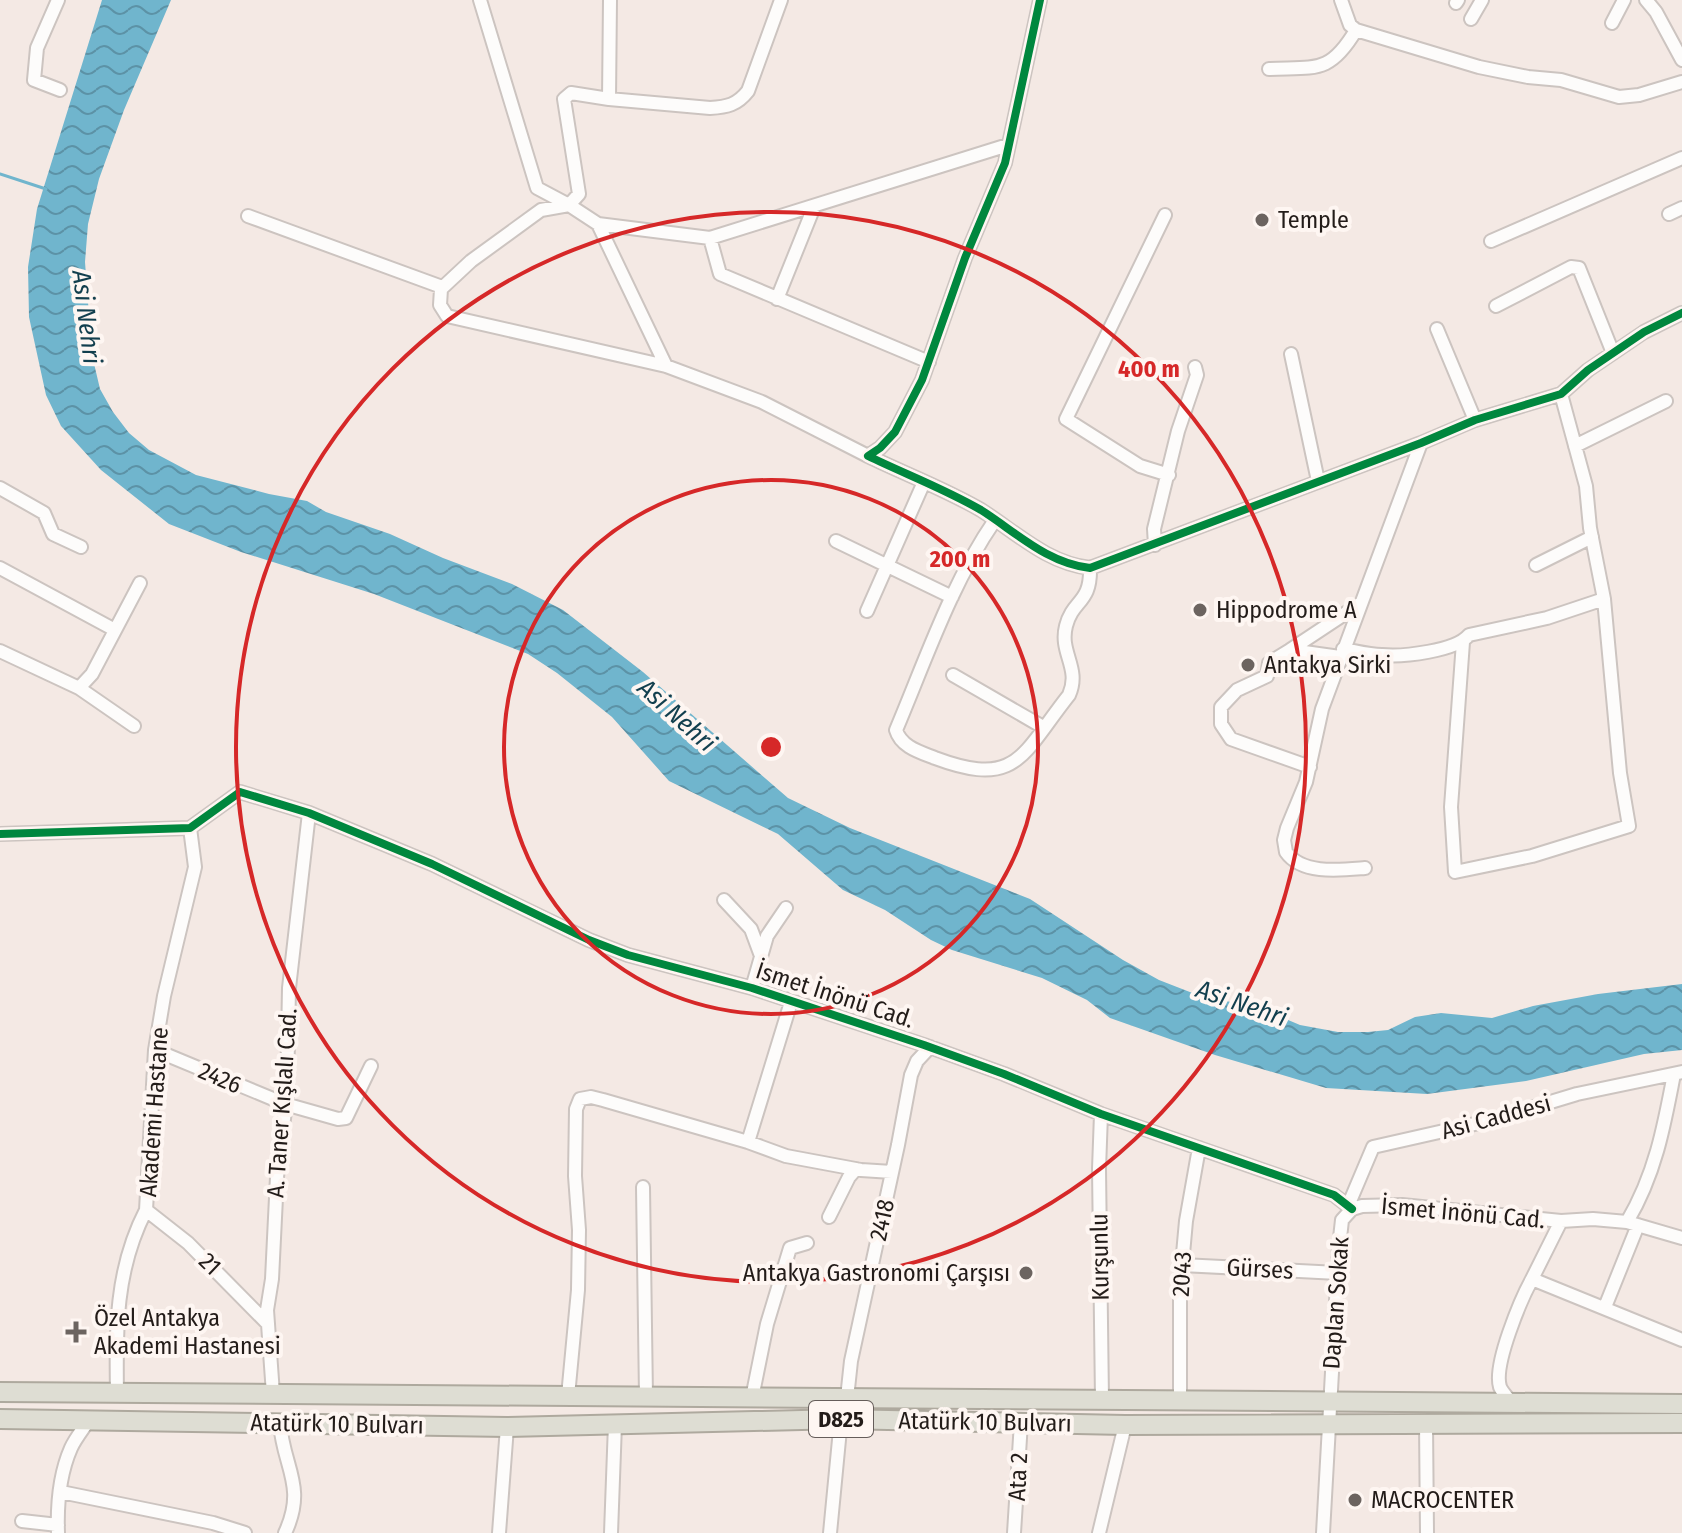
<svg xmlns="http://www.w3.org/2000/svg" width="1682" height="1533" viewBox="0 0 1682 1533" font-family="'Fira Sans Condensed',sans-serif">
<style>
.water{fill:url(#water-waves)}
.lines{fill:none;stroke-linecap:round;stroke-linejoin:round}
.stream{stroke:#70b5cd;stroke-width:3}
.minor-casing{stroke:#ccc4c0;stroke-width:16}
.highway-casing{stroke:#aea99e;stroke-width:22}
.minor{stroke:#fdfcfb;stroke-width:12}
.highway{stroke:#deddd3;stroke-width:18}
.cycleway-casing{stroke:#fef6f2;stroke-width:13}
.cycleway{stroke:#00873e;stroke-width:8}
.ring{fill:none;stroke:#d62828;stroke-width:4}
.poi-dot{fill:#6c6460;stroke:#fef6f2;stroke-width:3}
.labels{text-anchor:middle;stroke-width:8;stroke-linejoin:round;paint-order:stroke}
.shield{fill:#fef6f2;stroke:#655d5a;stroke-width:2}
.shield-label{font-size:22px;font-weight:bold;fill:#231c19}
.poi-label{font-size:24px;fill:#231c19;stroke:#fef6f2;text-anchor:start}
.street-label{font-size:24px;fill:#231c19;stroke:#fef6f2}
.water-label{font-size:26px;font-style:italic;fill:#123f4e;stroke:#fef6f2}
.centre{fill:#d62828;stroke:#fef6f2;stroke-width:4}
.ring-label{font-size:24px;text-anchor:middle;font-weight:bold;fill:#d62828;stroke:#fef6f2;stroke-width:8;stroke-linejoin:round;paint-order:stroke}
</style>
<defs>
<pattern id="water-waves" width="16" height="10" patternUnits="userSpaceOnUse" patternTransform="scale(2)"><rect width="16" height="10" fill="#70b5cd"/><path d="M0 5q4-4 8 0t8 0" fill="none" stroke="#5c92a6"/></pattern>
</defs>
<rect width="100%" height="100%" fill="#f4e9e4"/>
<path class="water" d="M 102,0 L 171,0 L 124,110 L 99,179 L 88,224 L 85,262 L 92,355 L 100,389 L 113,412 L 129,433 L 149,450 L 196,475 L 269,494 L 307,501 L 326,512 L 390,534 L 443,558 L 512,584 L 563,610 L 643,672 L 788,798 L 850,828 L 1030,899 L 1123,960 L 1159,980 L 1195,994 L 1262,1009 L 1300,1025 L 1338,1032 L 1368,1032 L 1388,1030 L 1415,1017 L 1441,1013 L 1492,1018 L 1533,1006 L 1598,994 L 1682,984 L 1682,1050 L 1644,1054 L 1526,1081 L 1427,1094 L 1326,1088 L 1215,1055 L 1110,1018 L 1087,1000 L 1042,978 L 952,950 L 931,940 L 885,910 L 843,890 L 778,834 L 669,781 L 612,717 L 557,673 L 528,654 L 374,594 L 241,552 L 169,524 L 101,470 L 61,426 L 46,395 L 29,317 L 28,267 L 37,209 Z"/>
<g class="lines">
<path class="stream" d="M 0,174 L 46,189"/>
<defs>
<path id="minor" d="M 58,0 L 37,48 L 34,80 L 60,90
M 480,0 L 537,188 L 569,205 L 579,194 L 564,99 L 571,93 L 609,99 L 710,108 C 727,107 737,105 748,91 L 781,0
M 1040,0 L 1005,163 L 965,258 L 922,380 L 895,432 L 880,448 L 868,456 C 905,474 945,489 981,510 C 1017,533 1047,563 1090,568 L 1421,443 L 1475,420 L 1561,394 L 1588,370 L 1644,332 L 1682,313
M 1341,0 L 1350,25 L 1356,30 L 1479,67 L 1528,77 L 1561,80 L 1619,97 L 1639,95 L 1682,82
M 1646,0 L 1656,12 L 1682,60
M 1456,3 L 1458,0
M 1471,19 L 1482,0
M 1612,23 L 1624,0
M 1269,69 C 1316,67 1330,74 1356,30
M 609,99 L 610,0
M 1669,214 L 1682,208
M 1165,215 L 1066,419 L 1140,466 L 1169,475
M 248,216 L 442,287
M 598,224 L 710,238 L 1008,145
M 710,238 L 720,274 L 929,362
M 1491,241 L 1682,158
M 777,299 L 814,207
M 1496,306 L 1571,267 L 1579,268 L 1613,353
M 1437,329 L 1475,420
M 1291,354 L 1318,481
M 666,366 L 598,224 L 569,205 L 541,210 L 471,261 L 441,289 L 440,305 L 447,316 L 666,366 L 762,402 L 868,456
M 1575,446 L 1666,401
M 0,488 L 44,513 L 53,534 L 81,547
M 995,520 C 951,584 926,659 896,730 C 901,747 920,752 935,758 C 1018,789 1022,754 1069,695 C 1081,668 1059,653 1066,626 C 1073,599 1091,604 1090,568
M 836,541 L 952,597
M 1155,545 L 1154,529 L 1178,431 L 1197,375 L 1195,367
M 1536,565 L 1592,537
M 0,568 L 115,630
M 867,611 L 924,482
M 1463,642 L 1451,807 L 1455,872 L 1532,856 L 1629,826 L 1620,773 L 1604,599 L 1590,528 L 1586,486 L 1561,394
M 1343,649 C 1355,651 1369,655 1382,655 C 1403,657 1456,651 1469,635 L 1547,618 L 1604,599
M 1290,650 L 1361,603
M 0,651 L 79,688 L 92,674 L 140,583
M 953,675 L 1043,727
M 79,688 L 134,726
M 1310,767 L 1231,739 L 1221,724 L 1221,707 L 1237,690 L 1267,676 L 1269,663 L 1290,650 L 1340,657
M 0,834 L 190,828 L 240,792 L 309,813 L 432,864 L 589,940 L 628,955 L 752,988 L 924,1045 L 1004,1074 L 1101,1114 L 1334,1195 L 1352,1209
M 1365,868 C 1341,870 1302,875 1286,852 L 1284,840 L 1287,828 L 1306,782 L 1322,709 L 1421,443
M 724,900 L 751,929 L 761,956
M 752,988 L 767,936 L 786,908
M 155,1050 L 285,1104 L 338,1119 L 346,1118 L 371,1066
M 1101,1114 L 1099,1169 L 1102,1399
M 748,1142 L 791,1002
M 643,1187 L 646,1396
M 1348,1206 L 1373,1147 L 1488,1121 L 1577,1094 L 1682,1072
M 1352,1209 L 1362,1206 L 1402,1205 L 1561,1221 L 1593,1219 L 1627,1222 L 1682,1238
M 146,1210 L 188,1243 L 268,1324
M 829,1217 L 849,1177 L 856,1169
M 1627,1222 C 1655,1175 1664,1127 1674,1074
M 1182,1265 L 1338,1273
M 1532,1279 L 1561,1221
M 1605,1307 L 1638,1225
M 117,1394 C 116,1329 115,1270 146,1210 L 155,1050 L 164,996 L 195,867 L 190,828
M 273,1394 L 267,1310 L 272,1279 L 277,1177 L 287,1094 L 289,988 L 309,813
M 568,1396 L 578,1290 L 579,1230 L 575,1176 L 576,1109 L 580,1099 L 591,1097 L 603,1100 L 748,1142 L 786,1156 L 861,1170 L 892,1172
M 752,1398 L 767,1324 L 790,1248 L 807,1243
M 847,1398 L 851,1361 L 898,1145 L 911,1075 L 917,1061 L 930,1047
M 1180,1400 L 1180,1287 L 1186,1221 L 1199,1148
M 1511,1402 C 1508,1398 1502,1392 1500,1387 C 1493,1365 1521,1299 1532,1279 L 1682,1340
M 280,1423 C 283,1467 307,1486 285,1533
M 1426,1423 L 1427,1533
M 61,1492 L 213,1523 L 245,1533
M 22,1521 L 58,1525
M 58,1533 C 57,1506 60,1473 71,1448 C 75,1439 83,1429 89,1420
M 499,1533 L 507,1427
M 611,1533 L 615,1424
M 830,1533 L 841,1419
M 1014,1533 L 1021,1422
M 1099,1533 L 1125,1425
M 1323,1533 L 1339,1247 L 1342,1220 L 1352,1209"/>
<path id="highway" d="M 0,1392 L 1682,1404
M 0,1419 L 507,1427 L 841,1419 L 1125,1425 L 1682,1423"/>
</defs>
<use href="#minor" class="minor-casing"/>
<use href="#highway" class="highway-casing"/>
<use href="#minor" class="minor"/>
<use href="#highway" class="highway"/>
<defs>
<path id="cycleway" d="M 1040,0 L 1005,163 L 965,258 L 922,380 L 895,432 L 880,448 L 868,456 C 905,474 945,489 981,510 C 1017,533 1047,563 1090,568 L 1421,443 L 1475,420 L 1561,394 L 1588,370 L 1644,332 L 1682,313
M 0,834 L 190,828 L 240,792 L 309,813 L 432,864 L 589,940 L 628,955 L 752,988 L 924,1045 L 1004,1074 L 1101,1114 L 1334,1195 L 1352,1209"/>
</defs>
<use href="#cycleway" class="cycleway-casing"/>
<use href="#cycleway" class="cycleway"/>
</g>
<g class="ring">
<circle cx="771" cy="747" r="267"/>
<circle cx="771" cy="747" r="535"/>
</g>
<g class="poi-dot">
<circle cx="1262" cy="220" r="8"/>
<circle cx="1200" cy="610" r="8"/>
<circle cx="1248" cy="665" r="8"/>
<circle cx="1026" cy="1273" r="8"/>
<path d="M72 1320h8v8h8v8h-8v8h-8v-8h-8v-8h8z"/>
<circle cx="1355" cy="1500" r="8"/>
</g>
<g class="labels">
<rect class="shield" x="809" y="1401" width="64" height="36" rx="6"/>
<g class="shield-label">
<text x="841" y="1427">D825</text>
</g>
<g class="poi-label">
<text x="1278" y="228">Temple</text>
<text x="1216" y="618">Hippodrome A</text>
<text x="1264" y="673">Antakya Sirki</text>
<text x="1010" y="1281" text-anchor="end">Antakya Gastronomi Çarşısı</text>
<text x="94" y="1326">Özel Antakya<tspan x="94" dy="28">Akademi Hastanesi</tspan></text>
<text x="1371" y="1508">MACROCENTER</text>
</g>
<g class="street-label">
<text transform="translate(835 995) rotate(18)" y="8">İsmet İnönü Cad.</text>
<text transform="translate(220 1078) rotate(23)" y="8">2426</text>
<text transform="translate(282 1103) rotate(-86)" y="8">A. Taner Kışlalı Cad.</text>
<text transform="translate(154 1112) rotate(-86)" y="8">Akademi Hastane</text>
<text transform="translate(1496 1117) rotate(-15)" y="8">Asi Caddesi</text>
<text transform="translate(1463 1213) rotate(5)" y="8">İsmet İnönü Cad.</text>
<text transform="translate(882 1220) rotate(-78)" y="8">2418</text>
<text transform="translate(1100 1257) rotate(-91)" y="8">Kurşunlu</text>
<text transform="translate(210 1264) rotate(44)" y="8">21</text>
<text transform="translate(1260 1269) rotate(3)" y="8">Gürses</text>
<text transform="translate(1182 1274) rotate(-87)" y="8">2043</text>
<text transform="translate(1336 1303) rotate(-86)" y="8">Daplan Sokak</text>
<text transform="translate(985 1422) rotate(1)" y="8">Atatürk 10 Bulvarı</text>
<text transform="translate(337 1424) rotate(1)" y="8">Atatürk 10 Bulvarı</text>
<text transform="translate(1018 1477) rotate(-87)" y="8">Ata 2</text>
</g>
<g class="water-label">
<text transform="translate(87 317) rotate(83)" y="9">Asi Nehri</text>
<text transform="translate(677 715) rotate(42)" y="9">Asi Nehri</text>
<text transform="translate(1242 1003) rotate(19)" y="9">Asi Nehri</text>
</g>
</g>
<circle cx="771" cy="747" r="12" class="centre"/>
<g class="ring-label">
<text x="1149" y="377">400 m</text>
<text x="960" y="567">200 m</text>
</g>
</svg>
